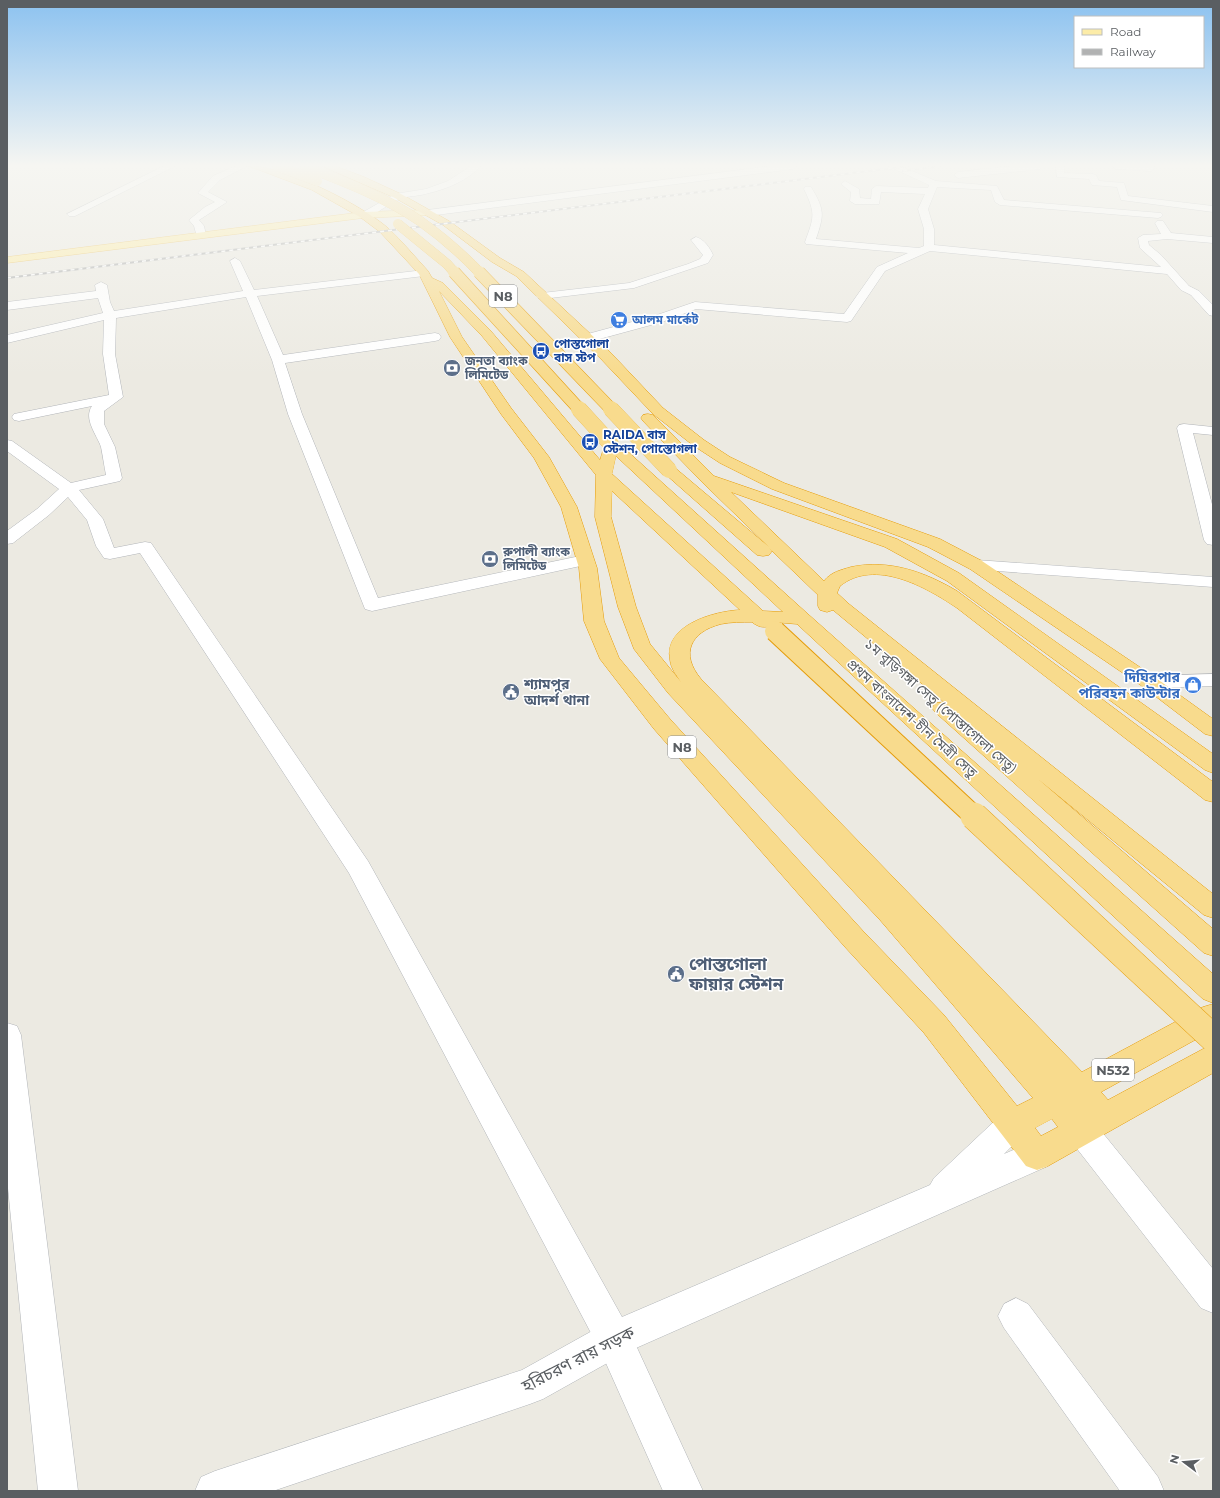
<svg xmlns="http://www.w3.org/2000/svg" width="1220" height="1498" viewBox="0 0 1220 1498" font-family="Montserrat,'Noto Sans Bengali',sans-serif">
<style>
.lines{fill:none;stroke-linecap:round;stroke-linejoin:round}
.street-casing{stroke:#b2b5b9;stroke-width:1}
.secondary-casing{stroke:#b1b5b9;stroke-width:1}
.primary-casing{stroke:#ebc05c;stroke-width:1}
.highway-casing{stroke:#e59c09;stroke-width:1}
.street{fill:#fff;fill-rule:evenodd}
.secondary{fill:#fff;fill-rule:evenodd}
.primary{fill:#fceca8;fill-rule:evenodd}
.highway{fill:#f8db8d;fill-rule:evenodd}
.rail-casing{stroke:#b1b2b2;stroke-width:2}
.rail{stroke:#fff;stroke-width:1.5;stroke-dasharray:4;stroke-linecap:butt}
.highway-bridge-far4-casing{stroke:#e59c09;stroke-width:10;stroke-linecap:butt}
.highway-bridge-far3-casing{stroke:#e59c09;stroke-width:13;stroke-linecap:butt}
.highway-bridge-far2-casing{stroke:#e59c09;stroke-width:16;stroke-linecap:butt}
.highway-bridge-far1-casing{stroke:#e59c09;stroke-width:22;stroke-linecap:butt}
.highway-bridge-casing{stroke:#e59c09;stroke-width:28;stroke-linecap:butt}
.highway-bridge-far4{stroke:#f8db8d;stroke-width:10}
.highway-bridge-far3{stroke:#f8db8d;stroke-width:12}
.highway-bridge-far2{stroke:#f8db8d;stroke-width:16}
.highway-bridge-far1{stroke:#f8db8d;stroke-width:20}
.highway-bridge{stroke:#f8db8d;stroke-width:27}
.labels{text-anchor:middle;stroke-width:3;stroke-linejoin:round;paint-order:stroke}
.far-shop-label{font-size:12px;font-weight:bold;fill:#366cbe;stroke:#fff;text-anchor:start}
.far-transit-label{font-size:12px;font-weight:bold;fill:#164399;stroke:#fff;text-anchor:start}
.far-service-label{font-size:12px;font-weight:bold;fill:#4e5e75;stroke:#fff;text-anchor:start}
.shield{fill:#fff;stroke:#8c8e91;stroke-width:1}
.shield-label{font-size:13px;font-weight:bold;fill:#5a5e62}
.shop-label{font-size:14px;font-weight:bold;fill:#366cbe;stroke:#fff;text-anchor:end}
.service-label{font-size:14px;font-weight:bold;fill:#4e5e75;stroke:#fff;text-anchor:start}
.street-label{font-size:14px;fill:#5a5e62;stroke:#fff}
.near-service-label{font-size:17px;font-weight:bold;fill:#4e5e75;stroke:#fff;text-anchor:start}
.near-street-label{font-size:17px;fill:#5a5e62;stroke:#fff}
</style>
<rect width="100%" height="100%" fill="#eceae2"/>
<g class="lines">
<defs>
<path id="street" d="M 164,166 L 175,166 L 75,216 L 69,216 L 67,214 Z
M 236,166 L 247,166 L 220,180 L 208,192 L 227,202 L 199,220 L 204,226 L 206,235 L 201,238 L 197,237 L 194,226 L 189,220 L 205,207 L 215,202 L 198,193 L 213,176 Z
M 888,166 L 900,166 L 936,181 L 997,186 L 1004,200 L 1161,213 L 1163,215 L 1161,217 L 1158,218 L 1000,205 L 995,202 L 991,190 L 937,187 L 928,209 L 934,229 L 934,245 L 1161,267 L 1140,248 L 1138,238 L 1143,235 L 1161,234 L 1155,223 L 1157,221 L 1163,221 L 1171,233 L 1213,237 L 1213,243 L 1167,239 L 1148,241 L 1149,245 L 1161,255 L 1189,286 L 1199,291 L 1213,305 L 1213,316 L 1209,315 L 1191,295 L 1181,290 L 1167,274 L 930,251 L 885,271 L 851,321 L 847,322 L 696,309 L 662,322 L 592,341 L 584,341 L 582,338 L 584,335 L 654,316 L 695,302 L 844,314 L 877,267 L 908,253 L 806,244 L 805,242 C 814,217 816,214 804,189 L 805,187 L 811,187 C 825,210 824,215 816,239 L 919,248 L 924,246 L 924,229 L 918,209 L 925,194 L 881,192 L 879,204 L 855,204 L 850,201 L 851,192 L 841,184 L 845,181 L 859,189 L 860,198 L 871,199 L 872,189 L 876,186 L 928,188 L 929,185 Z
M 1014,166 L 1044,166 L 1040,169 L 958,178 L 954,175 L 958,172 Z
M 1056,166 L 1064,166 L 1064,173 L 1093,174 L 1096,175 L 1099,181 L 1124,183 L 1128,196 L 1213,206 L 1213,212 L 1121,200 L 1117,187 L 1092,185 L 1089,179 L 1057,177 Z
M 1112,166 L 1154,166 L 1155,168 L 1151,171 L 1116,169 Z
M 696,237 C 704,239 710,248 713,255 L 708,263 L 634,288 L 542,299 L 538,298 L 536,296 L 538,294 L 542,293 L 629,283 L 688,264 L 700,259 L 703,255 L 691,240 Z
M 235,258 L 240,261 L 254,290 L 424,270 L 429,273 L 424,276 L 257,296 L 283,355 L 435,333 L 439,334 L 441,337 L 439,340 L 435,341 L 285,363 L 302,414 L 378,598 L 585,555 L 591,556 L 594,560 L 591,564 L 585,565 L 372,611 L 365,609 L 288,414 L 272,360 L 246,297 L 116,318 L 115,354 L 123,397 L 104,411 L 104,424 L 115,447 L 122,478 L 120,481 L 79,490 L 103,519 L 114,548 L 145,542 L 151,543 L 368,861 L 627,1326 L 703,1491 L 663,1491 L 601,1352 L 349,873 L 140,553 L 110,559 L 104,558 L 96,546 L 87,520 L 68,497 L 49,515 L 13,543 L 7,544 L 7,531 L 37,509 L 59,489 L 7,451 L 7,440 L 12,441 L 71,483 L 106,475 C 104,466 103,456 101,447 C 97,435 83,419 92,406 L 19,421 L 14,420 L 12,417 L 14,414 L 109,395 L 103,354 L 104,320 L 7,343 L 7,335 L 103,313 L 98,298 L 7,310 L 7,302 L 96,291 L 95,285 L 101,282 L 107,285 L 110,302 L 114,311 L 243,291 L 230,261 Z
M 1184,424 L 1213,427 L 1213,435 L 1193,433 L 1213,508 L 1213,545 L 1207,544 L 1204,540 L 1177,428 L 1179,425 Z
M 976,560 L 1213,577 L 1213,587 L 970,569 L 967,565 L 970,561 Z
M 1213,674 L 1213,686 L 1149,688 L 1142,686 L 1139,682 L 1142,678 L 1149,676 Z
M 7,1023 L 17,1026 L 21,1035 L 78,1491 L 38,1491 L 7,1178 Z
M 1082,1116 L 1093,1121 L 1213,1269 L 1213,1313 L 1201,1308 L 1071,1141 L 1067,1131 L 1071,1121 Z
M 1016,1298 L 1028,1304 L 1158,1477 L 1164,1491 L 1120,1491 L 1004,1328 L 998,1316 L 1004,1304 Z"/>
<path id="secondary" d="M 471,166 L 481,166 C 468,180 447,189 429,193 C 420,196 410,196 401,198 C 390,202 371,220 360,217 L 358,215 L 395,194 L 426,189 L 448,181 Z
M 771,166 L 797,166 L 793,169 L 428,216 L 423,213 L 428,210 Z
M 1012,1111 L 1023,1115 L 1027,1125 L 1023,1135 L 1004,1154 L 1037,1140 L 1048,1144 L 1053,1155 L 1048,1166 L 627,1352 L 543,1399 L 530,1404 L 273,1491 L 195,1491 L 201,1477 L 215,1471 L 522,1370 L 601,1326 L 930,1185 L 934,1178 L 1001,1115 Z"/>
<path id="primary" d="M 428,210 L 431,211 L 433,213 L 431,215 L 363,218 L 7,263 L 7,257 L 363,212 Z"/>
<path id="highway" d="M 249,166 C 285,166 360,204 388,228 C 402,241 415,257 428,271 L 432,278 L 443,283 L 490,330 L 600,460 L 606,441 L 611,440 L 616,441 L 809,615 L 1213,974 L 1213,1003 L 1203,999 L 797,624 L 773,622 L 771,626 C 763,628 758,627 752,622 C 742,622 731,622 721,624 C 690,632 680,654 701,679 L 1082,1072 L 1203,1007 L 1213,1004 L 1213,1030 L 1101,1092 L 1108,1100 L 1203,1049 L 1213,1045 L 1213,1073 L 1048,1166 L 1037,1170 L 1026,1166 L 924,1033 L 845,947 L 654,729 L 600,659 L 584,621 L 579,568 L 561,507 L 534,458 L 501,414 L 450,337 L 419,274 L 380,232 L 360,217 L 312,190 ZM 439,291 L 482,336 L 596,475 L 595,517 L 618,607 L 634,649 L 668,693 L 880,920 L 1033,1098 L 1017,1106 L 944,1015 L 863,931 L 670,719 L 619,658 L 604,621 L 597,568 L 577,507 L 549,457 L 511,408 L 462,337 ZM 616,456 L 783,612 L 763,611 L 612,474 ZM 612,491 L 740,610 C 715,611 663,625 670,660 C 671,669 677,676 681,682 L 650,644 L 636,607 L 611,517 ZM 1052,1119 L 1058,1127 L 1041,1136 L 1035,1128 Z
M 322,166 L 335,166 L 364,177 L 401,194 L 449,221 L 500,258 L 524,272 L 611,353 L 663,408 L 704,440 L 730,457 L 784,483 L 940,539 L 982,561 L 1156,678 L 1213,719 L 1213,736 L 1205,734 L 1142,686 L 970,569 L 928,547 L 772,489 L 720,463 L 694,446 L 653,414 L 601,359 L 516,276 L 492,262 L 443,225 L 395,198 Z
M 648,414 L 653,415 L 714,476 L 897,539 L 959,573 L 1213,754 L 1213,773 L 1205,770 L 947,581 L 885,547 L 731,492 L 824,581 C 831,572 841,570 851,567 C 889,559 925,572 957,591 L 1213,782 L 1213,802 L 1205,800 L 957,608 C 926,587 875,558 840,586 L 837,593 L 849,604 L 1213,894 L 1213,918 L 1204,915 L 1038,779 L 1213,929 L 1213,956 L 1204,953 L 936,713 L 932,708 L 936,703 L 944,702 L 833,610 L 827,612 L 820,610 L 818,606 L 818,595 L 769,548 L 772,551 L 769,555 L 763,556 L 757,555 L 664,473 L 661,470 L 664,467 L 669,465 L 674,467 L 769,547 L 702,482 L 643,421 L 641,418 L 643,415 Z"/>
</defs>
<use href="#street" class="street-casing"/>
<use href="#secondary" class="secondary-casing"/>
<use href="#primary" class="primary-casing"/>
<use href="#highway" class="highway-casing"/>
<use href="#street" class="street"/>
<use href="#secondary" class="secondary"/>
<use href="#primary" class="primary"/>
<use href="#highway" class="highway"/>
<defs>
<path id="rail" d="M 903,171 L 941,166
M 7,278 L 909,166"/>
</defs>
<use href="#rail" class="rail-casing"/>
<use href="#rail" class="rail"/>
<defs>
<path id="highway-bridge-far4" d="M 277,166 L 317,181
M 304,166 C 343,181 385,197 420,221 C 441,236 462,254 480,273
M 398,224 L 447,264 L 455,273"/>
<path id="highway-bridge-far3" d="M 454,272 L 580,410
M 479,272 L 612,410"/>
<path id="highway-bridge-far2" d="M 579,409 L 611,444
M 611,409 L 669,470"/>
<path id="highway-bridge-far1" d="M 775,631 L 975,817"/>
<path id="highway-bridge" d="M 974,816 L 1213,1038"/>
</defs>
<use href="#highway-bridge-far4" class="highway-bridge-far4-casing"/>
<use href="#highway-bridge-far3" class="highway-bridge-far3-casing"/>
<use href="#highway-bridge-far2" class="highway-bridge-far2-casing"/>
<use href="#highway-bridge-far1" class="highway-bridge-far1-casing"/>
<use href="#highway-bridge" class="highway-bridge-casing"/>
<use href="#highway-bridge-far4" class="highway-bridge-far4"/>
<use href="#highway-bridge-far3" class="highway-bridge-far3"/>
<use href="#highway-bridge-far2" class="highway-bridge-far2"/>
<use href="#highway-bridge-far1" class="highway-bridge-far1"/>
<use href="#highway-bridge" class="highway-bridge"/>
</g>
<linearGradient id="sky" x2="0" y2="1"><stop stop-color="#8cc2f0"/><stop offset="0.44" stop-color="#f6f6f2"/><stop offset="1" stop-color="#f6f6f2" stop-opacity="0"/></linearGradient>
<rect width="1220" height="376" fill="url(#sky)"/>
<defs>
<symbol id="supermarket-disc" viewBox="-11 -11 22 22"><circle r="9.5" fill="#3f7fe0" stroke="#fff"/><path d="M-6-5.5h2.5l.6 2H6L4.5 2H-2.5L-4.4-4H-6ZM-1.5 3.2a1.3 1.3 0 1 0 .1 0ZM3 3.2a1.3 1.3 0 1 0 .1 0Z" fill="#fff"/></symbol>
<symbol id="bus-disc" viewBox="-11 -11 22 22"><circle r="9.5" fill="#1a4fb4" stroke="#fff"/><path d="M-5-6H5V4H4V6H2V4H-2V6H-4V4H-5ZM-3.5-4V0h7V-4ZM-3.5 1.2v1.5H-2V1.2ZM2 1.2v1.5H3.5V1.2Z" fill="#fff"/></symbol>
<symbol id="bank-disc" viewBox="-11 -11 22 22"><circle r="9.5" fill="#5c6f8a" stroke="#fff"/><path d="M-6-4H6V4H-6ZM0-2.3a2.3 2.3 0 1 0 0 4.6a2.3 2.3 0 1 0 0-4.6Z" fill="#fff"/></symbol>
<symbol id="shop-disc" viewBox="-11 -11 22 22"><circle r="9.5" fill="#3f7fe0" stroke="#fff"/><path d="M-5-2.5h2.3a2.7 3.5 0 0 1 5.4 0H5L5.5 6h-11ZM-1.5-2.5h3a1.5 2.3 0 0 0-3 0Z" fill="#fff"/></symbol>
<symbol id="civic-disc" viewBox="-11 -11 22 22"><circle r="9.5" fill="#5c6f8a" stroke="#fff"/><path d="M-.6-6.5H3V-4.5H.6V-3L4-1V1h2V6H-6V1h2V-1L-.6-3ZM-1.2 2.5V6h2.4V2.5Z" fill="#fff"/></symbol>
</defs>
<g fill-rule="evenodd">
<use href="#supermarket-disc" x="609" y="310" width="20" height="20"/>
<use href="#bus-disc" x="531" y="341" width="20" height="20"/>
<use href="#bank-disc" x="442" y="358" width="20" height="20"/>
<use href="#bus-disc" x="580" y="432" width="20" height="20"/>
<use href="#bank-disc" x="480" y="549" width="20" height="20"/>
<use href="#shop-disc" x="1183" y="675" width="20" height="20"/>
<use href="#civic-disc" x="501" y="682" width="20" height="20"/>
<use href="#civic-disc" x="666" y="964" width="20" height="20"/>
</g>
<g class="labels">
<g class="far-shop-label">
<text x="632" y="324">আলম মার্কেট</text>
</g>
<g class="far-transit-label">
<text x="554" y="348">পোস্তগোলা<tspan x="554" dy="14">বাস স্টপ</tspan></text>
<text x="603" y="439">RAIDA বাস<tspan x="603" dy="14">স্টেশন, পোস্তোগলা</tspan></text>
</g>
<g class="far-service-label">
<text x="465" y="365">জনতা ব্যাংক<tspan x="465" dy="14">লিমিটেড</tspan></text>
<text x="503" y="556">রুপালী ব্যাংক<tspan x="503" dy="14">লিমিটেড</tspan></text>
</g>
<g class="shield">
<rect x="489" y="285" width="28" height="22" rx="3"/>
<rect x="668" y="736" width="28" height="22" rx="3"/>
<rect x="1092" y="1059" width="42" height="22" rx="3"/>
</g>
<g class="shield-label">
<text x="503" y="301">N8</text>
<text x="682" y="752">N8</text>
<text x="1113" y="1075">N532</text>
</g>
<g class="shop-label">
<text x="1180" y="682">দিঘিরপার<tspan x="1180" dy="16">পরিবহন কাউন্টার</tspan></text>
</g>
<g class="service-label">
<text x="524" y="689">শ্যামপুর<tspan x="524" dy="16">আদর্শ থানা</tspan></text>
</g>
<g class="street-label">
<text transform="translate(941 706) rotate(41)" y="5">১ম বুড়িগঙ্গা সেতু (পোস্তাগোলা সেতু)</text>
<text transform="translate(912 718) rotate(42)" y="5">প্রথম বাংলাদেশ-চীন মৈত্রী সেতু</text>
</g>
<g class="near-service-label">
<text x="689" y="970">পোস্তগোলা<tspan x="689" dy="20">ফায়ার স্টেশন</tspan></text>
</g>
<g class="near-street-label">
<text transform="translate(578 1359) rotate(-27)" y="6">হরিচরণ রায় সড়ক</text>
</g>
</g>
<rect width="1220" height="1498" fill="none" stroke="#5a5e62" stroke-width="16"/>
<rect x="1074" y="16" width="130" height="52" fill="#ffffff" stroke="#bdbfc0"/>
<rect x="1082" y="29" width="20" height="6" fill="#fceca8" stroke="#bdbfc0"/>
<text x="1110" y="36" font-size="12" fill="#5a5e62">Road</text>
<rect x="1082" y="49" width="20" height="6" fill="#b1b2b2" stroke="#bdbfc0"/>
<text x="1110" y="56" font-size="12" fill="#5a5e62">Railway</text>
<g transform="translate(1184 1462) rotate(286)" stroke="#ffffff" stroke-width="3" paint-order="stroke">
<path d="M0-3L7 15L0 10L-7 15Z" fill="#5a5e62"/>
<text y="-6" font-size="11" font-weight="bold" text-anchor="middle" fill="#5a5e62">N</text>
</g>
</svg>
